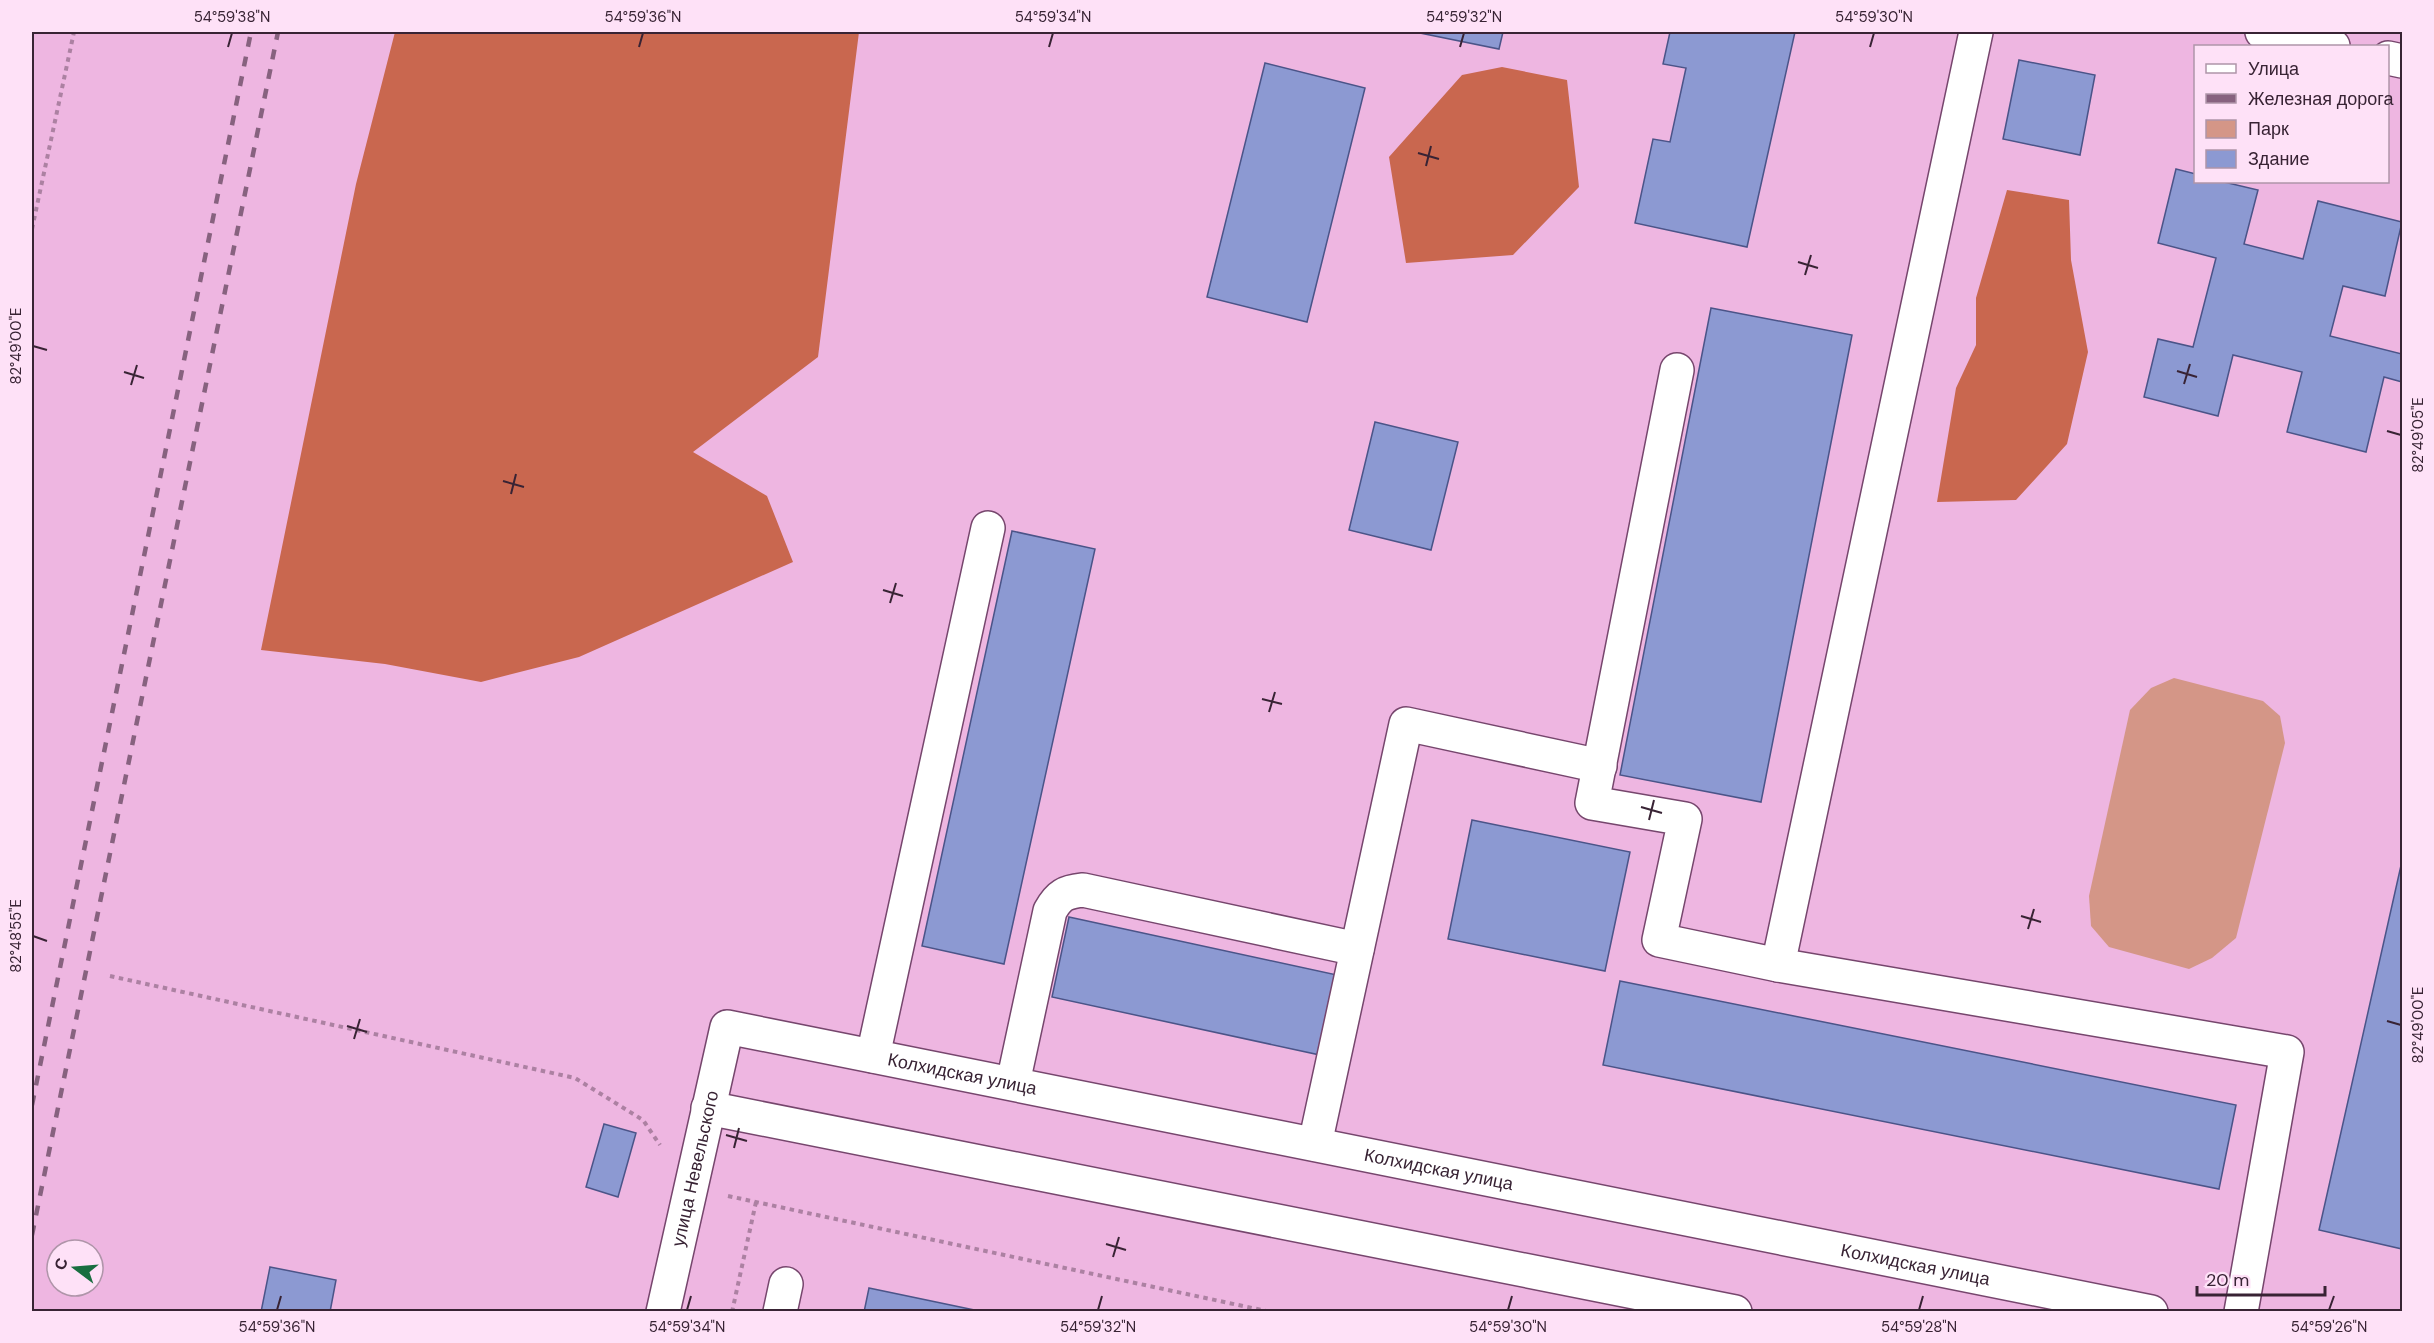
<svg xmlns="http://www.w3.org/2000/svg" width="2434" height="1343" viewBox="0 0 2434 1343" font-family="'DM Sans',sans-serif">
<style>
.green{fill:#d49687}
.forest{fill:#c9674f}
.building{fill:#8c99d2;stroke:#4b5488;stroke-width:1.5}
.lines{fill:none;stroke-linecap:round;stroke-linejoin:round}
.minor-casing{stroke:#76466d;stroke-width:36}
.path{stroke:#ac81a2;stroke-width:4;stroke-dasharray:4.5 4.5;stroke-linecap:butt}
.minor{stroke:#fff;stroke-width:33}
.rail{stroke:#87627f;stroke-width:4.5;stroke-dasharray:10 10;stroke-linecap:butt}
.ticks{fill:none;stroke:#382334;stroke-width:2}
.labels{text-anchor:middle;stroke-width:4.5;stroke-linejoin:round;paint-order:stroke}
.street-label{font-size:18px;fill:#382334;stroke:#fee1f7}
.neatline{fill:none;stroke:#382334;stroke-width:2}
.ticks-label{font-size:15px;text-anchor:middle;fill:#382334}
</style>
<rect width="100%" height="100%" fill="#eeb6e1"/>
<path class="green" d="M 2174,678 L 2263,701 L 2280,716 L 2285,743 L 2236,938 L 2212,958 L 2189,969 L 2109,947 L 2091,926 L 2089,896 L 2130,710 L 2151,688 Z"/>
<path class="forest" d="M 395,32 L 859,32 L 818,357 L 693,452 L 767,496 L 793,562 L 579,657 L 481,682 L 385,664 L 261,650 L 356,184 Z
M 1502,67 L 1567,80 L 1579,187 L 1513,255 L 1406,263 L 1389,157 L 1462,75 Z
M 2007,190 L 2069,200 L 2071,260 L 2088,352 L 2067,444 L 2016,500 L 1937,502 L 1956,388 L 1976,345 L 1976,298 Z"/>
<path class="building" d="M 1415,32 L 1503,32 L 1499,49 Z
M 1670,32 L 1795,32 L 1747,247 L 1635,223 L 1653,139 L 1670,142 L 1686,68 L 1663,64 Z
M 2019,60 L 2095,75 L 2080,155 L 2003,139 Z
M 1265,63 L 1365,88 L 1307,322 L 1207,297 Z
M 2176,169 L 2196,174 L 2196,182 L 2224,182 L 2258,190 L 2244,244 L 2303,259 L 2318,201 L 2402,222 L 2385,296 L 2343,286 L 2330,336 L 2402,354 L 2402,382 L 2384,377 L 2366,452 L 2287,432 L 2302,372 L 2233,355 L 2218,416 L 2144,397 L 2158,339 L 2193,347 L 2216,258 L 2158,243 Z
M 1711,308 L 1852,335 L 1761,802 L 1620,775 Z
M 1375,422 L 1458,442 L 1431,550 L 1349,530 Z
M 1012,531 L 1095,549 L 1004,964 L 922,946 Z
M 1472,820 L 1630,852 L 1605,971 L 1448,939 Z
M 2402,861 L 2402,1249 L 2319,1230 Z
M 1069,917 L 1337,975 L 1320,1055 L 1052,997 Z
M 1620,981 L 2236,1105 L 2219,1189 L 1603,1065 Z
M 604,1124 L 636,1133 L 618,1197 L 586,1187 Z
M 270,1267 L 336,1280 L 330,1312 L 261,1312 Z
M 869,1288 L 984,1312 L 864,1312 Z"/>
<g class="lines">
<defs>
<g id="minor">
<path d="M 1976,32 L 1778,965 L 2287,1052 L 2241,1312"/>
<path d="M 2262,32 L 2333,46"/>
<path d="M 2388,58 L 2402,61"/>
<path d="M 1677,370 L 1592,803 L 1685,819 L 1659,940 L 1778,965"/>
<path d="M 873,1056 L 988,528"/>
<path d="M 1013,1083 L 1050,911 C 1059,895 1065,892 1083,890 L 1357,949"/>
<path d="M 708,1108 L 1735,1312"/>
<path d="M 1315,1144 L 1406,724 L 1600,766"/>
<path id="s1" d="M 663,1312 L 727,1027 L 2151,1312"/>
<path d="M 780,1312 L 786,1284"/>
</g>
</defs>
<use href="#minor" class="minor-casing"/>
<path class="path" d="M 32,229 L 74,32
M 110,976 L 575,1078 L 643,1120 L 660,1145
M 728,1196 L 1271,1312
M 732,1312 L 756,1202"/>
<use href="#minor" class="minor"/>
<path class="rail" d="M 32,1105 L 251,32
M 32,1235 L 278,32"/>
</g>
<path class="ticks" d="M 228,47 L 232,33M 639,47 L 643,33M 1049,47 L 1053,33M 1460,47 L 1464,33M 1870,47 L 1874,33M 1418,153 L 1439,159M 1426,166 L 1431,146M 1798,262 L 1818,268M 1805,275 L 1811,255M 33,346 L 47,350M 2177,371 L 2197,377M 124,372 L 144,378M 2184,384 L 2190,364M 131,385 L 137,365M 2387,431 L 2401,435M 503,481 L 524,487M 511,494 L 516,474M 883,590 L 903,596M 890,603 L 896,583M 1262,699 L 1282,704M 1269,712 L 1275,692M 1641,807 L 1662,813M 1649,820 L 1654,800M 2021,916 L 2041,922M 2028,929 L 2034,909M 33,936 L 47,941M 2387,1021 L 2401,1025M 347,1026 L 367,1032M 354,1039 L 360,1019M 726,1135 L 747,1141M 734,1148 L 739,1128M 1106,1244 L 1126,1250M 1113,1257 L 1119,1237M 277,1310 L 281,1296M 687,1310 L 691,1296M 1098,1310 L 1102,1296M 1508,1310 L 1512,1296M 1919,1310 L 1923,1296M 2329,1310 L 2334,1296"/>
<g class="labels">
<g class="street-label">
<text dy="6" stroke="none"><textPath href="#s1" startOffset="532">Колхидская улица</textPath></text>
<text dy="6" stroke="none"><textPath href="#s1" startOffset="147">улица Невельского</textPath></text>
<text dy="6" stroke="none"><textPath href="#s1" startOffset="1018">Колхидская улица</textPath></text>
<text dy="6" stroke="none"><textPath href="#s1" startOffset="1504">Колхидская улица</textPath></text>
</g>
</g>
<rect width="2434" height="1343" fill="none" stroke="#fee1f7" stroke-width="66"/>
<rect x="2194" y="45" width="195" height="138" fill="#fee1f7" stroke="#af95a9" stroke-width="1.5"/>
<rect x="2206" y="64" width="30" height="9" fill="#ffffff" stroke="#af95a9" stroke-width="1.5"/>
<text x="2248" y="75" font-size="18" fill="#382334">Улица</text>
<rect x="2206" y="94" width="30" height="9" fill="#87627f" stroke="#af95a9" stroke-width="1.5"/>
<text x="2248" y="105" font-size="18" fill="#382334">Железная дорога</text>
<rect x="2206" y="120" width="30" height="18" fill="#d49687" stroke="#af95a9" stroke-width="1.5"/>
<text x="2248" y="135" font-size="18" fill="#382334">Парк</text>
<rect x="2206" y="150" width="30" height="18" fill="#8c99d2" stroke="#af95a9" stroke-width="1.5"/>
<text x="2248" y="165" font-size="18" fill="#382334">Здание</text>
<g transform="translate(75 1268) rotate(286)"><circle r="28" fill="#fee1f7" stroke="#af95a9" stroke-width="1.5"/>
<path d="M0-4.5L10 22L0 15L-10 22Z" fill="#196e40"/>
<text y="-9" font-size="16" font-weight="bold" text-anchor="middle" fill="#382334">С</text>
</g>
<path d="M2197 1286v9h128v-9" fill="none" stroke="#382334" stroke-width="3"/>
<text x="2206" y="1286" font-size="18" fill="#382334" stroke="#fee1f7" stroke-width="4.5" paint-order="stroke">20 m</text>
<rect x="33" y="33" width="2368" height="1277" class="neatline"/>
<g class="ticks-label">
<text x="232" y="22">54°59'38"N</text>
<text x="643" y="22">54°59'36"N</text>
<text x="1053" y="22">54°59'34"N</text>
<text x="1464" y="22">54°59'32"N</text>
<text x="1874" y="22">54°59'30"N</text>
<text transform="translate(16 346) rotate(-90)" y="5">82°49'00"E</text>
<text transform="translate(2418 435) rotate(-90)" y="5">82°49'05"E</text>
<text transform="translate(16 936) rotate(-90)" y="5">82°48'55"E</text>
<text transform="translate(2418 1025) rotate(-90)" y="5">82°49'00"E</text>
<text x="277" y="1332">54°59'36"N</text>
<text x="687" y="1332">54°59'34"N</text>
<text x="1098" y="1332">54°59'32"N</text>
<text x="1508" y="1332">54°59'30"N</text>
<text x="1919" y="1332">54°59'28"N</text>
<text x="2329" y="1332">54°59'26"N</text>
</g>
</svg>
